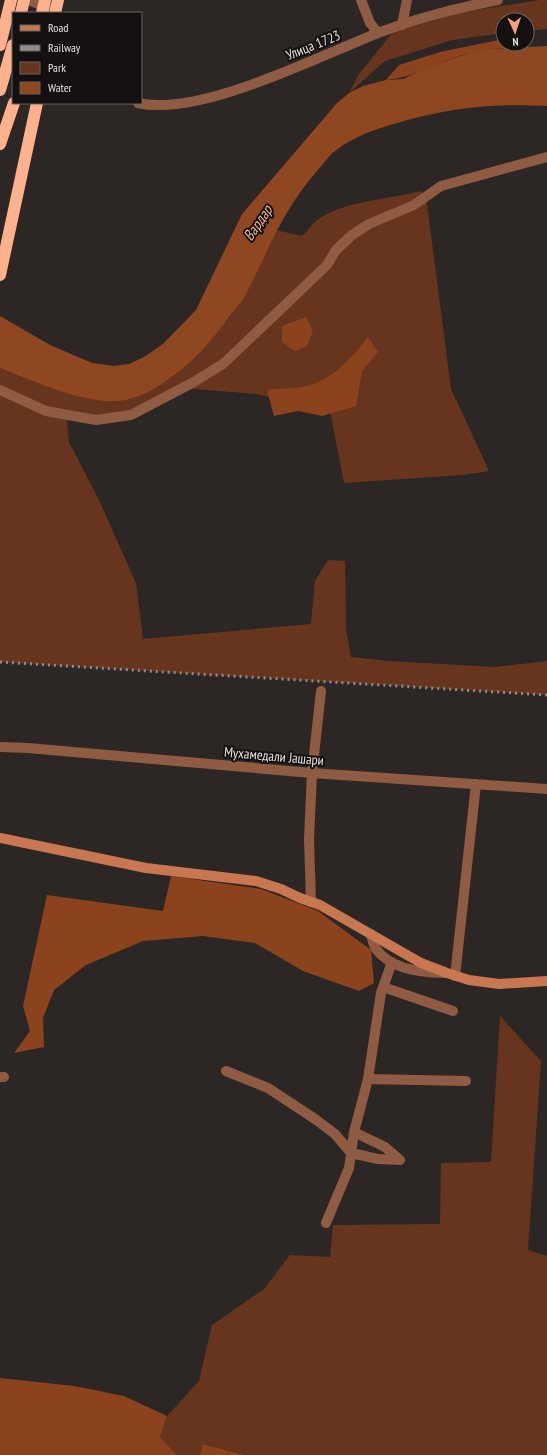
<svg xmlns="http://www.w3.org/2000/svg" width="547" height="1455" viewBox="0 0 547 1455" font-family="'PT Sans Narrow',sans-serif">
<style>
.green{fill:#67351d}
.forest{fill:#8b431e}
.water{fill:#8f4721}
.lines{fill:none;stroke-linecap:round;stroke-linejoin:round}
.street{stroke:#8f5b43;stroke-width:10}
.secondary{stroke:#c87750;stroke-width:10}
.highway{stroke:#fdb18d;stroke-width:12}
.rail{stroke:#928d8b;stroke-width:3;stroke-dasharray:2 4;stroke-linecap:butt}
.highway-bridge{stroke:#fdb18d;stroke-width:12}
.labels{text-anchor:middle;stroke-width:4;stroke-linejoin:round;paint-order:stroke}
.street-label{font-size:14px;fill:#e4e0de;stroke:#13100f}
.water-label{font-size:15px;font-style:italic;fill:#f6b699;stroke:#13100f}
</style>
<rect width="100%" height="100%" fill="#2c2725"/>
<path class="green" d="M 540,0 L 547,0 L 547,29 L 527,31 L 527,20 L 503,20 L 503,33 L 452,40 L 385,61 L 349,93 L 359,74 L 393,32 L 462,12 Z
M 420,191 L 426,196 L 451,389 L 489,471 L 462,475 L 344,483 L 330,411 L 256,394 L 183,388 L 110,419 L 66,412 L 69,442 L 98,498 L 136,583 L 143,639 L 311,624 L 315,581 L 328,560 L 345,561 L 346,629 L 351,657 L 389,661 L 495,667 L 547,661 L 547,695 L 0,662 L 0,368 L 63,392 L 101,400 L 227,320 L 244,297 L 276,230 L 302,236 C 308,231 313,222 320,218 C 349,200 387,200 420,191 Z
M 500,1016 L 541,1061 L 528,1250 L 547,1256 L 547,1455 L 245,1455 L 204,1444 L 200,1455 L 177,1455 L 160,1437 L 167,1416 L 199,1381 L 212,1325 L 264,1289 L 290,1255 L 330,1257 L 333,1225 L 440,1224 L 441,1163 L 491,1162 Z"/>
<path class="forest" d="M 532,35 L 532,39 L 528,47 C 502,48 478,49 454,58 C 430,66 412,78 386,80 L 399,65 L 440,52 L 503,39 L 503,44 L 527,44 L 527,36 Z
M 306,317 L 313,331 L 307,346 L 295,351 L 282,342 L 282,326 Z
M 368,337 L 378,352 L 362,371 L 356,406 L 322,416 L 298,411 L 274,416 L 267,390 C 282,388 300,389 313,384 C 337,376 353,356 368,337 Z
M 171,876 L 261,889 L 318,911 L 371,950 L 374,983 L 359,991 L 303,971 L 255,943 L 203,936 L 143,941 L 86,965 L 54,990 L 43,1018 L 44,1047 L 14,1053 L 30,1031 L 23,1006 L 47,895 L 163,911 Z
M 0,1378 L 74,1386 L 124,1396 L 167,1416 L 160,1437 L 177,1455 L 0,1455 Z
M 203,1444 L 245,1455 L 200,1455 Z"/>
<path class="water" d="M 547,46 L 547,106 C 494,103 445,108 394,124 C 373,130 353,137 335,151 C 328,156 323,165 317,171 C 281,212 269,250 245,296 C 240,305 232,312 226,321 C 215,335 204,350 190,362 C 172,377 149,396 125,400 C 89,407 34,381 0,368 L 0,316 L 50,345 L 92,363 L 114,366 L 129,364 L 144,357 L 163,344 L 196,310 L 242,214 L 337,103 L 349,93 L 363,86 L 386,80 L 403,79 L 429,67 L 472,52 L 490,49 Z"/>
<g class="lines">
<path class="street" d="M 29,0 L 51,9
M 361,0 L 370,23 L 378,33
M 402,25 L 407,0
M 138,103 C 200,117 317,57 378,33 C 417,18 456,8 498,0
M 0,390 L 46,411 L 96,420 L 131,415 L 192,383 L 223,364 L 327,265 L 336,250 L 352,235 L 369,224 L 414,205 L 441,186 L 547,157
M 0,747 L 28,748 L 312,773 L 547,789
M 311,902 L 309,839 L 312,773 L 321,691
M 371,934 C 372,938 373,945 376,949 C 391,969 422,973 445,973
M 455,976 L 476,784
M 383,987 L 453,1011
M 226,1071 L 268,1088 L 315,1119 L 335,1134 L 351,1153 L 378,1159 L 400,1160
M 0,1077 L 4,1077
M 368,1079 L 466,1081
M 354,1132 L 385,1147 L 400,1160
M 326,1223 L 349,1168 L 354,1132 L 368,1079 L 381,993 L 392,962"/>
<path class="secondary" d="M 0,838 L 146,868 L 256,881 L 281,889 L 300,898 L 320,905 L 421,963 L 447,973 L 469,980 L 499,984 L 547,981"/>
<path class="highway" d="M 21,13 L 24,0
M 0,45 L 11,0
M 0,90 L 13,45
M 0,144 L 14,103
M 0,275 L 37,103"/>
<path class="rail" d="M 0,662 L 547,695"/>
<path class="highway-bridge" d="M 42,13 L 45,0
M 55,13 L 58,0"/>
</g>
<g class="labels">
<g class="street-label">
<text transform="translate(313 45) rotate(-22)" y="5">Улица 1723</text>
<text transform="translate(274 756) rotate(5)" y="5">Мухамедали Јашари</text>
</g>
<g class="water-label">
<text transform="translate(258 223) rotate(-56)" y="5">Вардар</text>
</g>
</g>
<rect x="12" y="12" width="130" height="92" fill="#13100f" stroke="#676362"/>
<rect x="20" y="25" width="20" height="6" fill="#c87750" stroke="#676362"/>
<text x="48" y="32" font-size="12" fill="#e4e0de">Road</text>
<rect x="20" y="45" width="20" height="6" fill="#928d8b" stroke="#676362"/>
<text x="48" y="52" font-size="12" fill="#e4e0de">Railway</text>
<rect x="20" y="62" width="20" height="12" fill="#67351d" stroke="#676362"/>
<text x="48" y="72" font-size="12" fill="#e4e0de">Park</text>
<rect x="20" y="82" width="20" height="12" fill="#8f4721" stroke="#676362"/>
<text x="48" y="92" font-size="12" fill="#e4e0de">Water</text>
<g transform="translate(515 32) rotate(177)"><circle r="19" fill="#13100f" stroke="#676362"/>
<path d="M0-3L7 15L0 10L-7 15Z" fill="#f1a17c"/>
<text y="-6" font-size="11" font-weight="bold" text-anchor="middle" fill="#e4e0de">N</text>
</g>
</svg>
